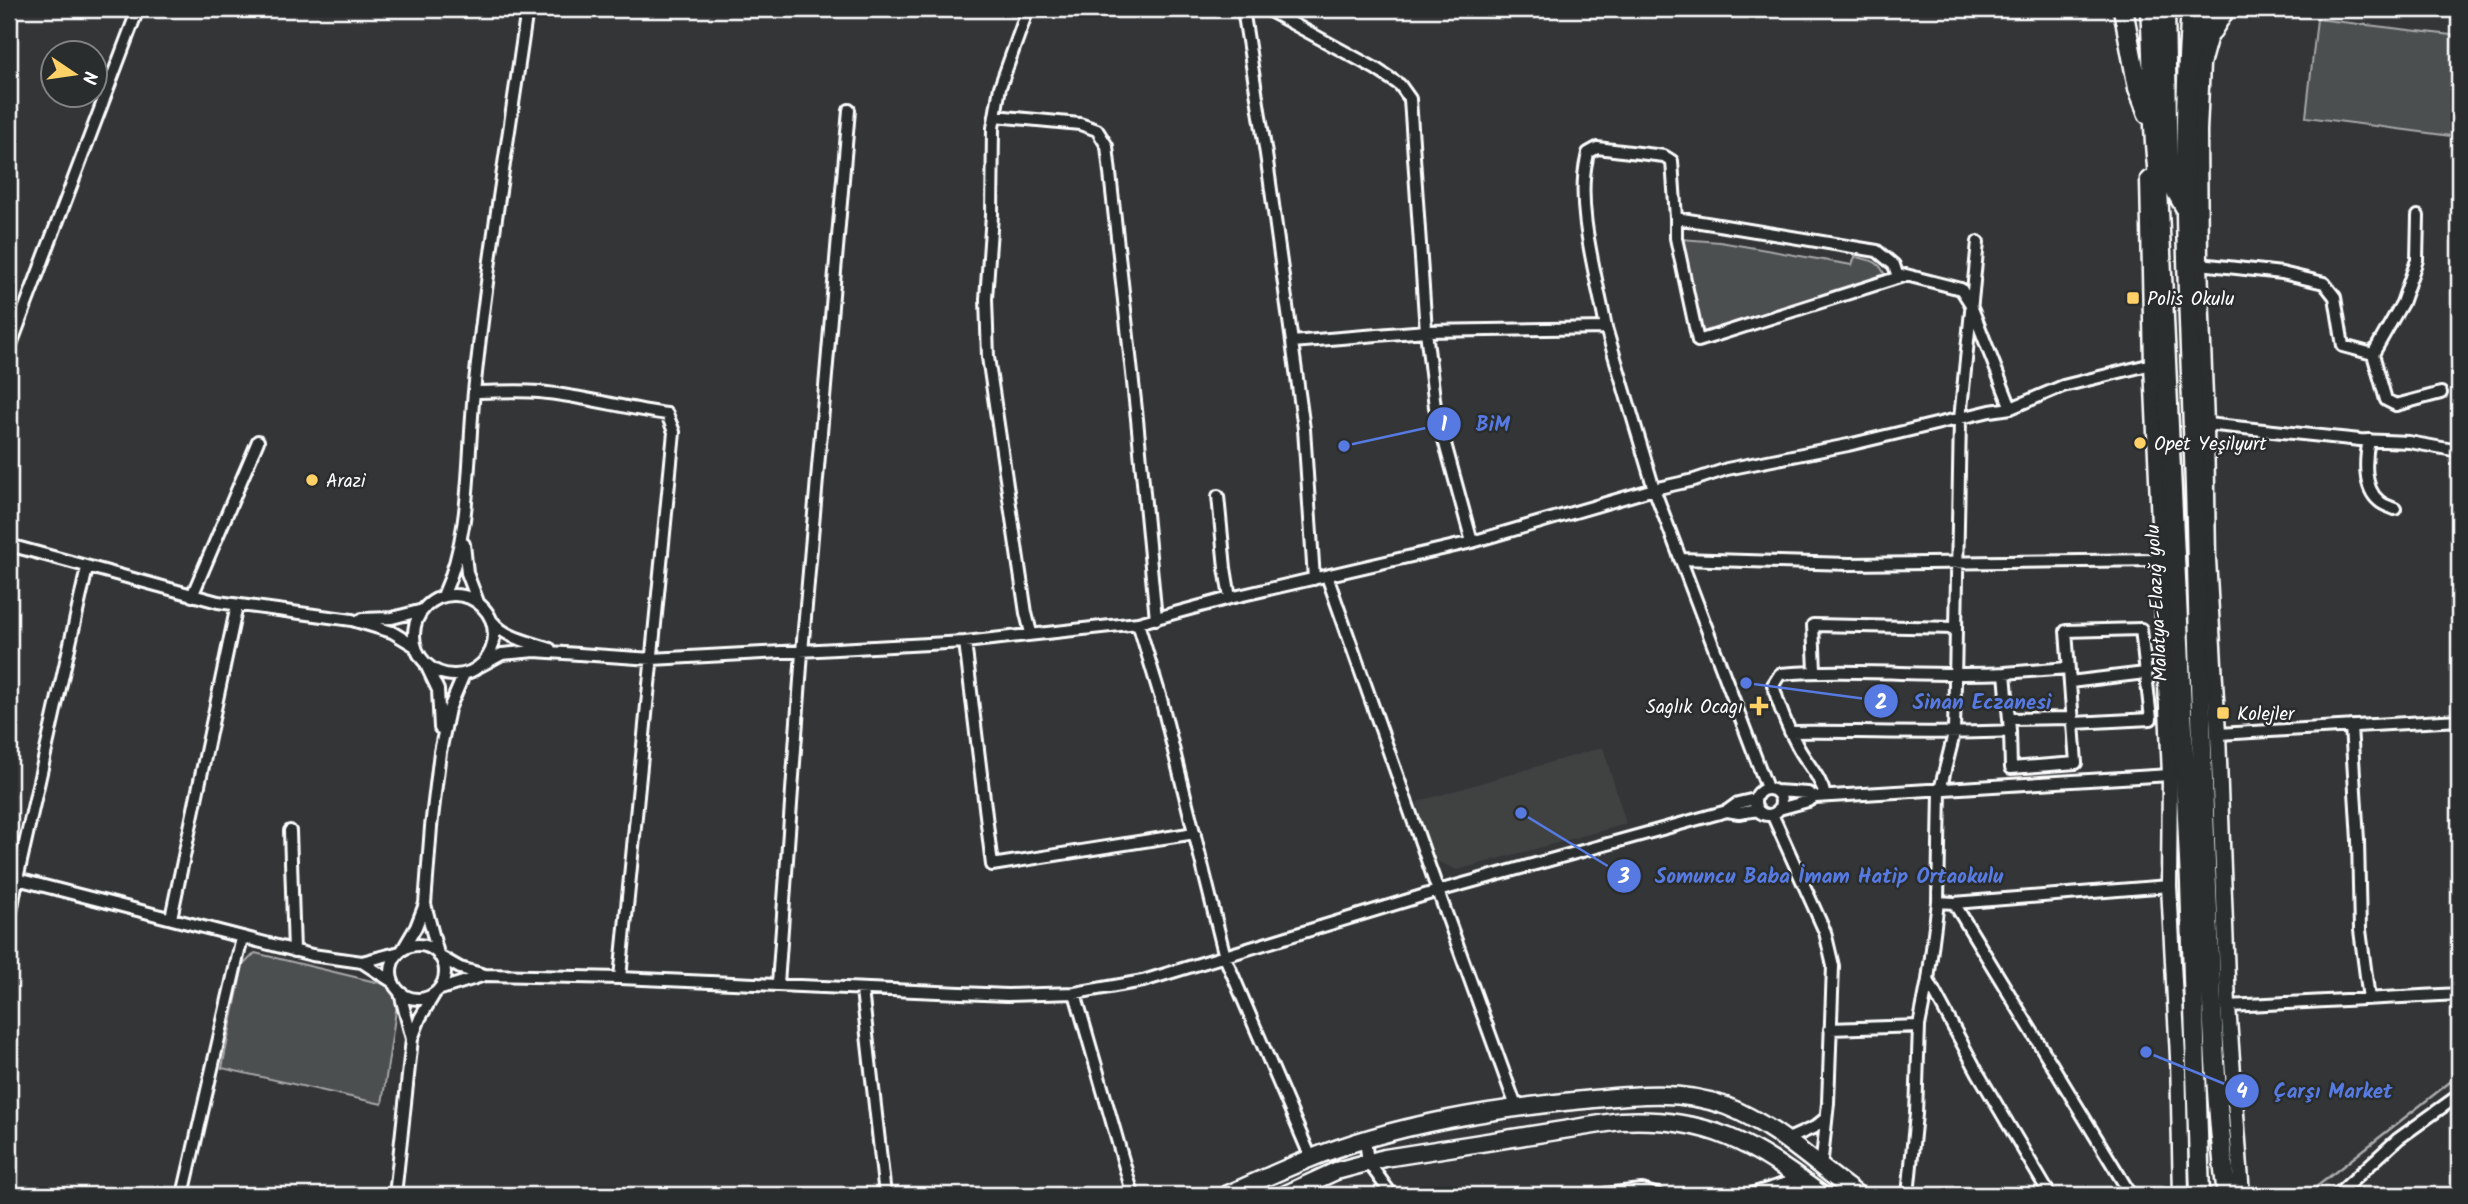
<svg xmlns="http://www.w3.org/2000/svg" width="2468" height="1204" viewBox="0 0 2468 1204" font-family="Kalam,sans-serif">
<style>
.built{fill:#404243}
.green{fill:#4c4f50;stroke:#a6a7a8;stroke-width:2}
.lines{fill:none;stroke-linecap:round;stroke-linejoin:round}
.stream{stroke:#abacad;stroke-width:2.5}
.minor-casing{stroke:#fff;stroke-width:16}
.tertiary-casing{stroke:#fff;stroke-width:19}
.secondary-casing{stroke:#fff;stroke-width:21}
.trunk-casing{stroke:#fff;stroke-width:23}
.minor{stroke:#2a2d2e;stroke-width:10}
.tertiary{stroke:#2a2d2e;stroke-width:14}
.secondary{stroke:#2a2d2e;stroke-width:16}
.trunk{stroke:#2a2d2e;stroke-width:18}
.poi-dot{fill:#ffd166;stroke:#2a2d2e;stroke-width:2.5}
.labels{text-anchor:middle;stroke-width:5;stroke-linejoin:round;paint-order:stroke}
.poi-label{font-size:19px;fill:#fff;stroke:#2a2d2e;text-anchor:start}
.street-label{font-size:19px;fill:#fff;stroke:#2a2d2e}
.leader{fill:none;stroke:#567ae2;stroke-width:2.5}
.callout-dot{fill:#567ae2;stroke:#2a2d2e;stroke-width:2.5}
.mark-label{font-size:21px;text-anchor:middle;font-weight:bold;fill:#fff}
.callout-label{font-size:21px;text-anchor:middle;font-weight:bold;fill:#567ae2;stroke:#2a2d2e;stroke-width:5;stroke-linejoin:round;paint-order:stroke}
</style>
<rect width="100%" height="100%" fill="#333536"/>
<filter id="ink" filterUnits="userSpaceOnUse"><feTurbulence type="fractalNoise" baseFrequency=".0143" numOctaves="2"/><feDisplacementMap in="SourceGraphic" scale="14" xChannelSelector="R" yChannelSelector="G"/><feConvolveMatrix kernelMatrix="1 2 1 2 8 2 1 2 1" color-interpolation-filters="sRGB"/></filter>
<g filter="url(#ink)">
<path class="built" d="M 1603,747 L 1626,824 L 1457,870 L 1432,859 L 1417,803 L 1420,801 Z"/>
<path class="green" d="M 2317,19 L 2459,36 L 2459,137 L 2306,117 Z
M 1681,239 L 1720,242 L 1852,265 L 1855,257 C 1872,260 1881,261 1886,279 L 1883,286 L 1701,333 Z
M 255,953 L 388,985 L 398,997 L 382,1104 L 222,1068 L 243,965 Z"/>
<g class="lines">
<path class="stream" d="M 2306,1195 L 2459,1075"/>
<defs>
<path id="minor" d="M 1028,9 L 1000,87 L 993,128 L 992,215 L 986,299 L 988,357 L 1026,613 L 1031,633
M 1243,9 L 1266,154 L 1304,429 L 1314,579
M 1266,9 L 1376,69 L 1400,85 L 1410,99 L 1426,331 L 1435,407 L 1472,542
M 995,116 L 1080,124 L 1097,130 L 1107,146 L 1137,419 L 1156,619
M 1676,218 L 1676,238 L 1698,341 L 1906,275 L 1961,289 L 1970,303 L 2011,408
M 1978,242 L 1960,419 L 1954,734 L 1940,790 L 1938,902 L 1954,903 L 2169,886
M 2200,264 L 2282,273 L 2324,283 L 2335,297 L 2343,346 L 2373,354 L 2386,400 L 2396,405 L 2441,393
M 1606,328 C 1597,277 1575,207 1587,158 L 1588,153 L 1597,148 L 1664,156 L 1672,161 L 1676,218 L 1877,251 L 1894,265 L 1898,277 L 1906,275
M 1292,342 L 1426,331 L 1606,328 L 1654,489 L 1767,788
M 9,350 L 138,9
M 2373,354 L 2402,303 L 2417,260 L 2418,216
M 474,392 C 496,392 518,390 539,392 C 582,396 624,408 667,414 L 674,432 L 620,978
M 2206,424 L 2360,440 L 2409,442 L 2459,451
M 2369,440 C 2365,459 2363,488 2379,501 C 2383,505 2390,507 2395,509
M 1218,496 L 1225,568 L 1230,598
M 464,544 L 467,573 L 478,602
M 9,545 L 218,602 L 352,620 L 392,632 L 415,646
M 1680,559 L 1850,564 L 2159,560
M 1327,576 L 1438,891 L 1727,811
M414 635a40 40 0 1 1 80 0a40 40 0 1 1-80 0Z
M 192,596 L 258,441
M 443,596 C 472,533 467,460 474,392 C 487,264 509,136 527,9
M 362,619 L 392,618 L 423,610
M 493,622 C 505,638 531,642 550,649
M 1138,623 L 1161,699 L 1225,957 L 1311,1158
M 965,642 L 992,865 L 1195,833
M 480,666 L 502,654 L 535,651 L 652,659 L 965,642 L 1138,623 L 1230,598 L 1472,542 L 1654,489 L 1694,480 L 1727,469 L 1848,445 L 1990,411 L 2011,408 L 2063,386 L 2152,364
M 427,667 L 438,690 L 440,728
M 1815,671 L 1813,625 L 1956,628
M 2070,682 L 2145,673
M 2009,719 L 2072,718
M 2351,726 L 2358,840 L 2360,930 L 2369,999
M 2010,731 L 2011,768 L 2076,763 L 2066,631 L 2141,629 L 2151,719 L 2074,723
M 1790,732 C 1864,731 1937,735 2010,731 L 2005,673 L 2068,668
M 2218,734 L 2459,720
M1755 802a13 13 0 1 1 26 0a13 13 0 1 1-26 0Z
M 1776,791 L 1808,793 L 1815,797 L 1808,801 L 1779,809
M 1825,796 C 1821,777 1807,764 1798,747 C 1787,727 1779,707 1773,685 L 1780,674 C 1855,668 1930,677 2005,673
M 1815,797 L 2170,775
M 1755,799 L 1738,803 L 1727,811 L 1739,813 L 1758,810
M 1772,814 L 1825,932 L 1833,966 L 1828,1103 L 1821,1168
M 290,831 L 294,951
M 9,876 L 17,879 L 87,568
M 1954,903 L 2131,1195
M 171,918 L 237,605
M 9,923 L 17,879 L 312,955 L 362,962 L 400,952
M391 972a27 27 0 1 1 54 0a27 27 0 1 1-54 0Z
M 403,949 L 416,927 L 425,904
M 438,954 L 425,904 L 431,827 L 440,752 L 449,709 L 464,674
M 439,956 L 460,968 L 485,975 L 620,978 L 1007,995 L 1075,993 L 1143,981 L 1438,891 L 1517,1109
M 362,962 L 393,982
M 1928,980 L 1978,1073 L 2050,1195
M 778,984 L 802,652 L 849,110
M 438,990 L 482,976
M 862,990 L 885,1195
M 400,993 L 412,1039
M 1075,993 L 1133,1195
M 2228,1006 L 2459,994
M 1830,1029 L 1919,1026
M 1788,1139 L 1815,1127 L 1826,1118
M 1365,1140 L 1368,1162 L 1392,1195
M 183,1195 L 242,938
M 395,1195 L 412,1039 L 420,1018 L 435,993
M 1592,1195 L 1642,1190 L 1658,1195
M 1748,1195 L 1800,1179
M 1908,1195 L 1916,1114 L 1919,1026 L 1928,980 L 1938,902
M 2337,1195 L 2398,1139 L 2459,1095"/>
<path id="tertiary" d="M 2228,9 L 2209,39 L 2202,64 L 2199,131 L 2200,264 L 2206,424 L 2208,559 L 2218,734 L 2228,1006 L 2242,1195
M 2148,179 L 2152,364 L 2170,775 L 2169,886 L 2178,1057 L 2181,1195"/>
<path id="secondary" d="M 1226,1195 C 1254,1183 1281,1170 1309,1159 C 1395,1124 1493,1109 1584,1100 C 1633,1095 1680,1089 1726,1106 C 1777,1126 1814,1164 1858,1195
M 1284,1195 L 1336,1171 L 1385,1158 L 1620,1121 C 1711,1117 1751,1143 1822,1195"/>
<path id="trunk" d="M 2123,9 L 2138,88 L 2148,114
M 2150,9 C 2154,62 2151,114 2157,166 L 2190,882 L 2200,1195
M 2165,9 L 2168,177 L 2186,209
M 2191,9 C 2178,179 2192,351 2196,522 C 2199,651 2202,780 2208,910 C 2212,1005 2215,1100 2227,1195
M 2190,51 L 2211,14 L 2217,9"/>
</defs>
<use href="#minor" class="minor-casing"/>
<use href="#tertiary" class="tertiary-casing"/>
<use href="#secondary" class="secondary-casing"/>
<use href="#trunk" class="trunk-casing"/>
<use href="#minor" class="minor"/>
<use href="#tertiary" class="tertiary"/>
<use href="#secondary" class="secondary"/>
<use href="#trunk" class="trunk"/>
</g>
</g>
<g class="poi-dot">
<rect x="2126" y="291" width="14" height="14" rx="3.5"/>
<circle cx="2140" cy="443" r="7"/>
<circle cx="312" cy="480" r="7"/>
<path d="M1755.5 695.5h7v7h7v7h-7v7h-7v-7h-7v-7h7z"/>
<rect x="2216" y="706" width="14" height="14" rx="3.5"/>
</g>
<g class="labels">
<g class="poi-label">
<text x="2147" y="305">Polis Okulu</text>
<text x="2154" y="450">Opet Yeşilyurt</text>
<text x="326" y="487">Arazi</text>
<text x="1743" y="713" text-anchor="end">Saglık Ocagı</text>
<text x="2237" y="720">Kolejler</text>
</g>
<g class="street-label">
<text transform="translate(2156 603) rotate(-93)" y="7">Malatya-Elazığ yolu</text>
</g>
</g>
<path class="leader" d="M1344 446L1444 424M1746 683L1881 701M1521 813L1624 876M2146 1052L2242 1091"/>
<g class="callout-dot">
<circle cx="1344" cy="446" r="7"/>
<circle cx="1746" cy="683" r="7"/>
<circle cx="1521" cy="813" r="7"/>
<circle cx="2146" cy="1052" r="7"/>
<circle cx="1444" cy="424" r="18"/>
<circle cx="1881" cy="701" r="18"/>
<circle cx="1624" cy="876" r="18"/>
<circle cx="2242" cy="1091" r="18"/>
</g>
<g class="mark-label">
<text x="1444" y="431">1</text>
<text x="1881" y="709">2</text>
<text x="1624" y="883">3</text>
<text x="2242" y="1098">4</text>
</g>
<g class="callout-label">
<text x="1493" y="431">BiM</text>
<text x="1982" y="709">Sinan Eczanesi</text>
<text x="1829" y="883">Somuncu Baba İmam Hatip Ortaokulu</text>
<text x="2333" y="1098">Çarşı Market</text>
</g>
<rect width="2468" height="1204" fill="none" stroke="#2a2d2e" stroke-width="35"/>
<rect x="18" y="18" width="2433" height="1169" fill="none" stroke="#fff" stroke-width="2.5" filter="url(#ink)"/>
<g transform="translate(74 74) rotate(103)"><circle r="33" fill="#2a2d2e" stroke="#7f8182" stroke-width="2"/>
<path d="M0-5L12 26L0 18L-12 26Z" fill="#ffd166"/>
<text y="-10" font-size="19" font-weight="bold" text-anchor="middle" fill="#ffffff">N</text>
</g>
</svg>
